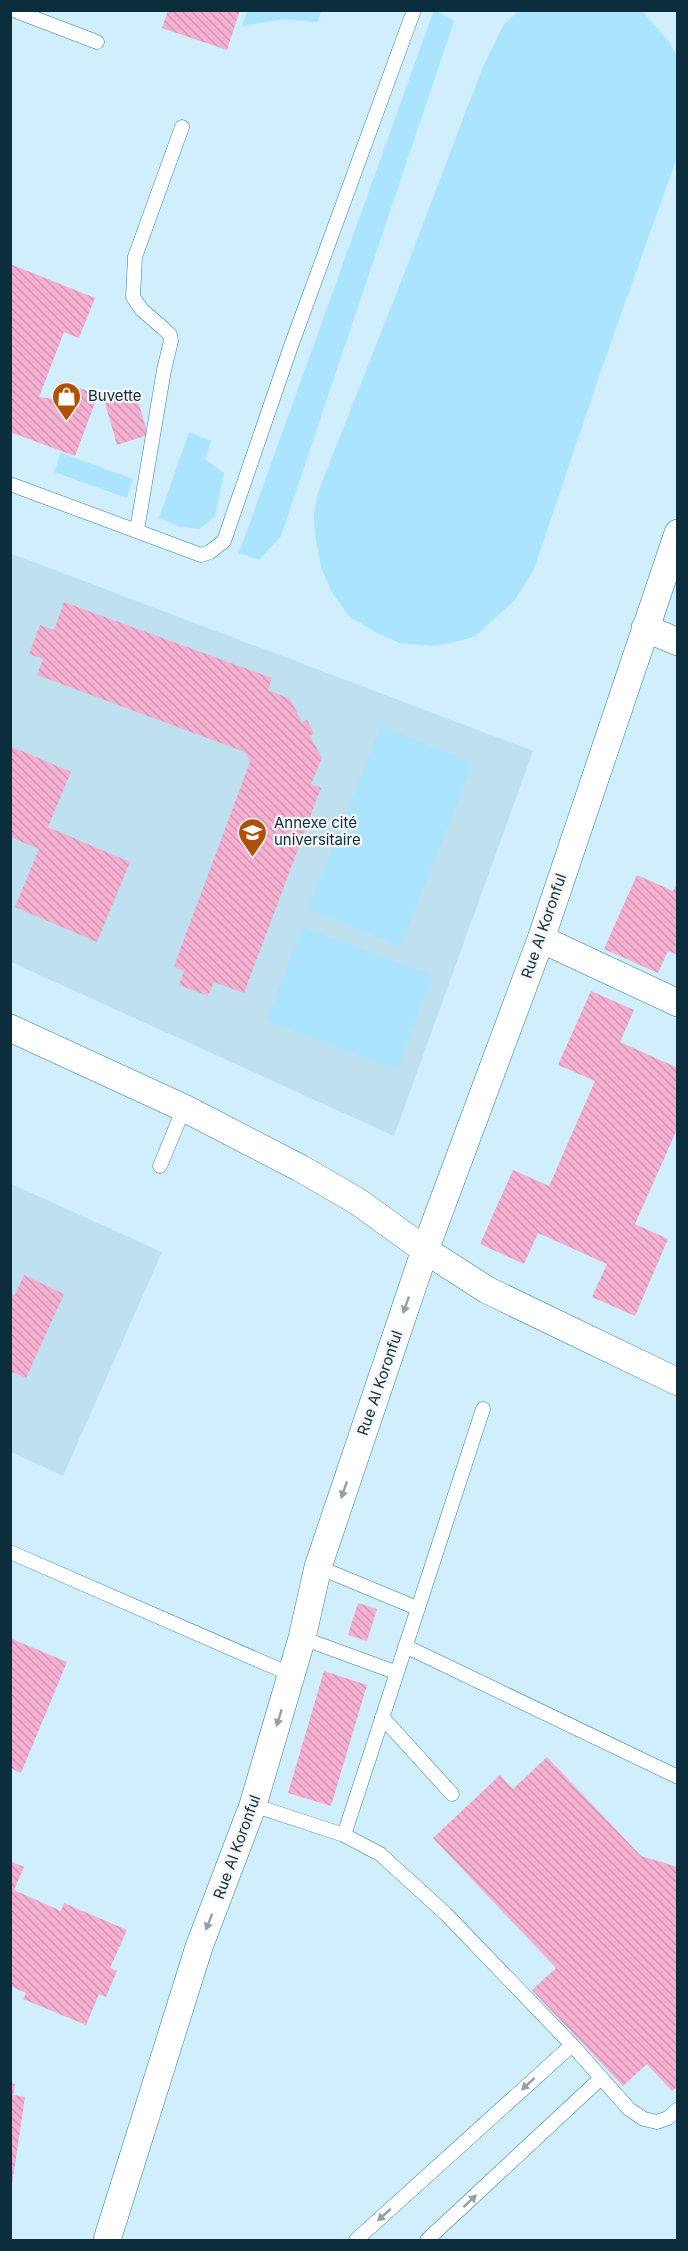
<svg xmlns="http://www.w3.org/2000/svg" width="688" height="2251" viewBox="0 0 688 2251" font-family="Inter,sans-serif">
<style>
.built{fill:#bfe0ef}
.green{fill:#abe4ff}
.building{fill:url(#building-back-hatch)}
.lines{fill:none;stroke-linecap:round;stroke-linejoin:round}
.service-casing{stroke:#307fa0;stroke-width:15}
.minor-casing{stroke:#307fa0;stroke-width:28}
.service{stroke:#fff;stroke-width:14}
.minor{stroke:#fff;stroke-width:27}
.oneway{fill:#92a0a7}
.labels{text-anchor:middle;stroke-width:4.5;stroke-linejoin:round;paint-order:stroke}
.poi-label{font-size:15px;fill:#0c2d3b;stroke:#f5f5f5;text-anchor:start}
.street-label{font-size:15px;fill:#0c2d3b;stroke:#f5f5f5}
</style>
<defs>
<pattern id="building-back-hatch" width="6" height="6" patternUnits="userSpaceOnUse" patternTransform="scale(1.5)"><rect width="6" height="6" fill="#f5b0d1"/><path d="M-1 5l2 2M0 0l6 6M5-1l2 2" fill="none" stroke="#d198b4"/></pattern>
</defs>
<rect width="100%" height="100%" fill="#d0eefc"/>
<path class="built" d="M 10,553 L 533,751 L 394,1136 L 11,962 Z
M 11,1184 L 162,1252 L 63,1476 L 11,1452 Z"/>
<path class="green" d="M 434,10 L 438,11 L 454,21 L 281,536 L 259,560 L 239,553 Z
M 638,10 L 644,13 L 669,42 L 677,56 L 677,157 L 603,365 L 534,569 L 515,600 L 474,637 L 450,643 L 432,646 L 400,643 L 375,632 L 349,616 L 333,594 L 321,567 L 315,534 L 314,514 L 318,492 L 401,282 L 482,69 L 504,24 L 519,11 Z
M 247,11 L 247,10 L 321,11 L 318,22 L 284,19 L 242,26 Z
M 189,432 L 211,441 L 205,459 L 224,473 L 215,516 L 199,529 L 180,527 L 159,518 Z
M 61,453 L 133,479 L 127,498 L 54,472 Z
M 381,726 L 473,763 L 400,946 L 308,909 Z
M 302,927 L 432,975 L 397,1070 L 267,1021 Z"/>
<path class="building" d="M 168,10 L 240,10 L 227,50 L 162,28 Z
M 10,264 L 95,298 L 79,338 L 64,332 L 39,397 L 53,399 L 61,381 L 98,395 L 75,456 L 10,432 Z
M 136,394 L 148,435 L 117,445 L 105,403 Z
M 64,602 L 272,678 L 268,690 L 290,699 L 302,722 L 307,720 L 314,733 L 310,736 L 322,758 L 311,784 L 321,788 L 244,993 L 214,982 L 208,996 L 179,985 L 184,971 L 174,966 L 250,762 L 245,752 L 37,675 L 43,659 L 29,654 L 40,625 L 54,630 Z
M 10,746 L 71,772 L 48,827 L 130,862 L 97,942 L 15,907 L 39,849 L 10,837 Z
M 637,875 L 673,891 L 678,881 L 678,955 L 668,951 L 658,973 L 604,949 Z
M 591,991 L 634,1010 L 620,1042 L 678,1068 L 678,1127 L 635,1224 L 668,1239 L 635,1316 L 592,1297 L 607,1264 L 538,1233 L 524,1264 L 480,1244 L 513,1170 L 549,1186 L 564,1152 L 595,1081 L 558,1065 Z
M 24,1275 L 64,1294 L 26,1378 L 10,1371 L 10,1293 L 15,1295 Z
M 358,1603 L 377,1609 L 367,1641 L 348,1635 Z
M 10,1638 L 67,1662 L 21,1773 L 10,1768 Z
M 324,1671 L 367,1685 L 331,1806 L 288,1793 Z
M 547,1757 L 641,1856 L 678,1867 L 678,2086 L 672,2091 L 647,2064 L 623,2086 L 532,1990 L 556,1968 L 433,1838 L 500,1775 L 513,1789 Z
M 10,1861 L 24,1867 L 14,1890 L 61,1911 L 64,1903 L 127,1930 L 110,1968 L 117,1971 L 106,1997 L 99,1994 L 86,2025 L 23,1999 L 26,1993 L 10,1986 Z
M 10,2083 L 15,2084 L 13,2095 L 25,2097 L 12,2184 Z"/>
<g class="lines">
<defs>
<path id="service" d="M 13,10 L 97,42
M 10,484 L 201,555 L 210,552 L 224,541 L 291,346 L 414,10
M 137,530 L 164,370 L 171,341 L 170,335 L 163,328 L 142,310 L 133,297 L 135,257 L 182,127
M 160,1166 L 184,1108
M 10,1552 L 292,1675
M 318,1567 L 417,1608
M 302,1638 L 395,1672
M 405,1646 L 678,1777
M 382,1717 L 452,1794
M 253,1805 L 344,1835 L 380,1854 L 446,1914 L 572,2045 L 629,2109 L 644,2119 L 657,2122 L 668,2118 L 678,2109
M 344,1835 L 483,1409
M 356,2240 L 572,2045
M 427,2240 L 601,2078"/>
<path id="minor" d="M 645,628 L 678,642
M 541,939 L 678,1003
M 10,1028 L 184,1108 L 300,1168 L 357,1201 L 425,1250 L 487,1290 L 678,1382
M 107,2240 L 199,1947 L 253,1805 L 302,1638 L 318,1567 L 425,1250 L 541,939 L 678,533"/>
</defs>
<use href="#service" class="service-casing"/>
<use href="#minor" class="minor-casing"/>
<use href="#service" class="service"/>
<use href="#minor" class="minor"/>
</g>
<defs><path id="oneway-solid" d="M-6-.8H1V-3.2L6.5 0L1 3.2V.8H-6Z" transform="scale(1.5)"/></defs>
<g class="oneway">
<use href="#oneway-solid" transform="translate(406 1305) rotate(109)"/>
<use href="#oneway-solid" transform="translate(344 1490) rotate(109)"/>
<use href="#oneway-solid" transform="translate(279 1718) rotate(107)"/>
<use href="#oneway-solid" transform="translate(209 1922) rotate(111)"/>
<use href="#oneway-solid" transform="translate(528 2084) rotate(138)"/>
<use href="#oneway-solid" transform="translate(470 2201) rotate(-43)"/>
<use href="#oneway-solid" transform="translate(384 2215) rotate(138)"/>
</g>
<defs>
<symbol id="shop-pin" viewBox="-11 -11 22 30"><path d="M0 17L-7.5 6A9.5 9.5 0 1 1 7.5 6Z" fill="#b05107" stroke="#f5f5f5"/><path d="M-5-2.5h2.3a2.7 3.5 0 0 1 5.4 0H5L5.5 6h-11ZM-1.5-2.5h3a1.5 2.3 0 0 0-3 0Z" fill="#fff"/></symbol>
<symbol id="university-pin" viewBox="-11 -11 22 30"><path d="M0 17L-7.5 6A9.5 9.5 0 1 1 7.5 6Z" fill="#b05107" stroke="#f5f5f5"/><path d="M0-5L7-2L0 1L-7-2ZM-4 1L0 2.5L4 1V4Q0 6-4 4Z" fill="#fff"/></symbol>
</defs>
<g fill-rule="evenodd">
<use href="#shop-pin" x="50" y="380" width="33" height="45"/>
<use href="#university-pin" x="236" y="816" width="33" height="45"/>
</g>
<g class="labels">
<g class="poi-label">
<text x="88" y="401">Buvette</text>
<text x="274" y="828">Annexe cité<tspan x="274" dy="17">universitaire</tspan></text>
</g>
<g class="street-label">
<text transform="translate(544 926) rotate(-71)" y="5">Rue Al Koronful</text>
<text transform="translate(380 1383) rotate(-71)" y="5">Rue Al Koronful</text>
<text transform="translate(237 1847) rotate(-70)" y="5">Rue Al Koronful</text>
</g>
</g>
<rect width="688" height="2251" fill="none" stroke="#0c2d3b" stroke-width="24"/>
</svg>
